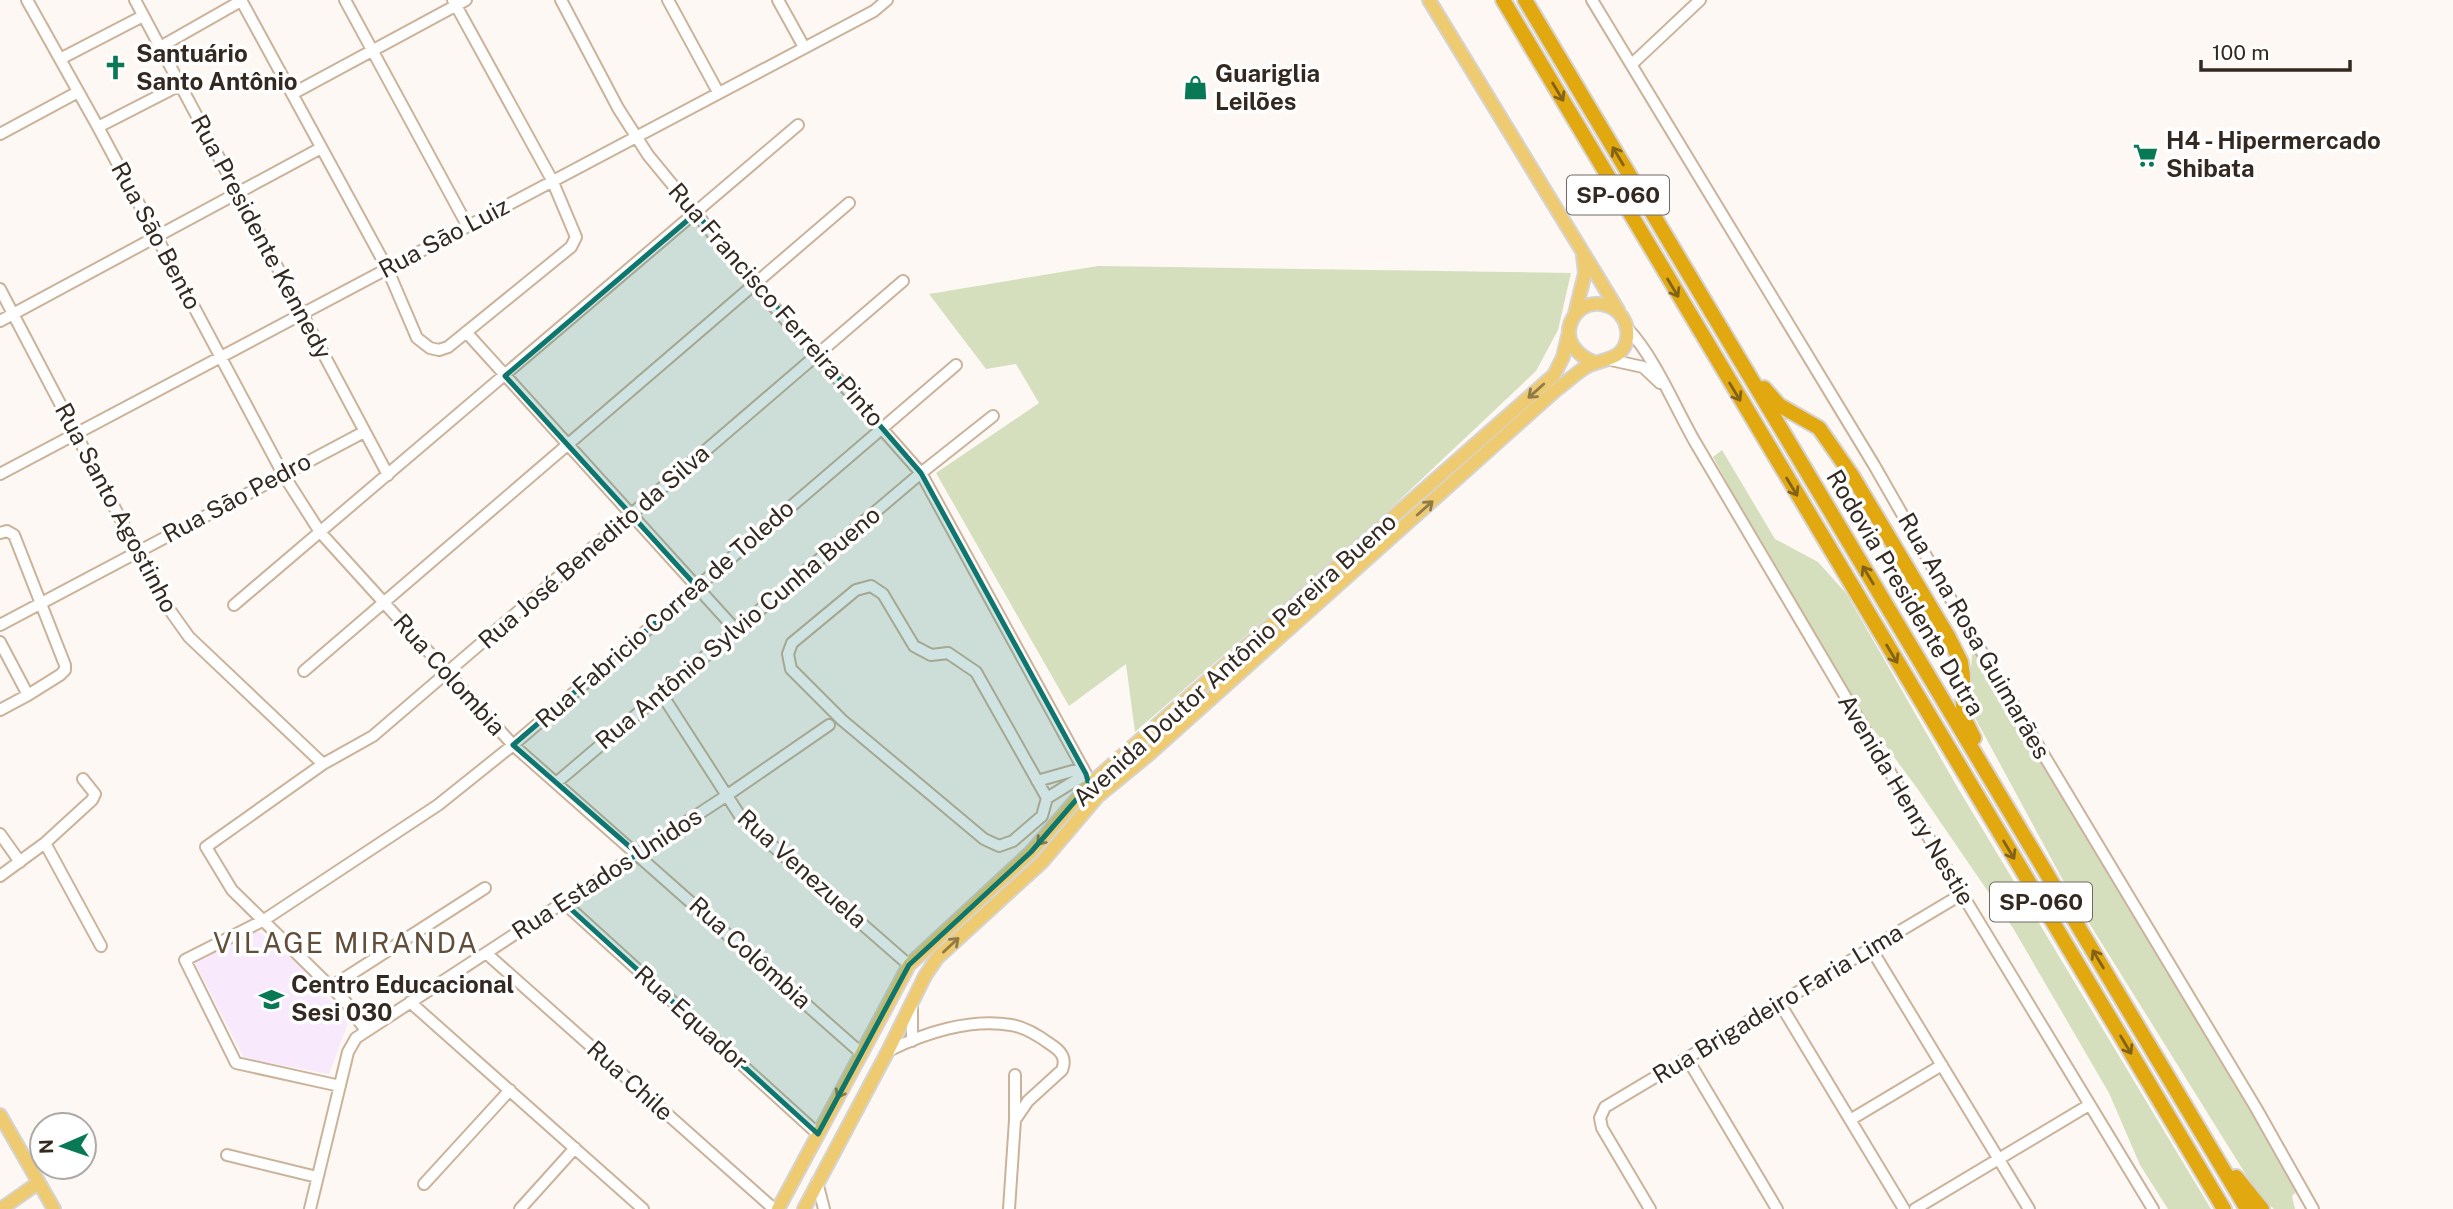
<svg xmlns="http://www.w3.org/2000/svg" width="2453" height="1209" viewBox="0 0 2453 1209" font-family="'Public Sans',sans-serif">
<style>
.education{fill:#f8e9fd}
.green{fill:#d5dfbe}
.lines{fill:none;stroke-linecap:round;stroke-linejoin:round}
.minor-casing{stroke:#cbb39b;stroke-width:14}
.major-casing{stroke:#d6d4d2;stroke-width:16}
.highway-casing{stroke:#d6d4d2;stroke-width:18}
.minor{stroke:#fff;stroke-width:10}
.major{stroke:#eecb70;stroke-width:12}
.highway{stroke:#e2a810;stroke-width:14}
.oneway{stroke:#826219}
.oneway2{stroke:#907a48}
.marked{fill:#0f766e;fill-opacity:0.2;stroke:#0f766e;stroke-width:5;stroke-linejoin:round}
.labels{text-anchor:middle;stroke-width:7;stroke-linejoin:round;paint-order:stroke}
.shield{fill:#fff;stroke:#706963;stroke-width:2}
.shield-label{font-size:23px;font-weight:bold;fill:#332920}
.poi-label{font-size:24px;font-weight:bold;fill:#332920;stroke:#fff;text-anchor:start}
.street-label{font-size:24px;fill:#332920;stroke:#fff}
.quarter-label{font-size:28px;letter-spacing:2px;fill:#634e39;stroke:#fff}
</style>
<rect width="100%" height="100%" fill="#fdf8f3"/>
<path class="education" d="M 255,931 L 262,934 L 310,975 L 348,1023 L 329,1074 L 244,1058 L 194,961 Z"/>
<path class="green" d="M 1098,266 L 1571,273 L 1558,330 L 1536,371 L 1371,527 L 1135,732 L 1126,664 L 1069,706 L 936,473 L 1039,403 L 1016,364 L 986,369 L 929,294 Z
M 1722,450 L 1775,539 L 1818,562 L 1846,593 L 1959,790 L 2211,1209 L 2168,1209 L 2140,1165 L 2109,1093 L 2013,928 L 1917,788 L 1828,668 L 1713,457 Z
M 1966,631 L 2298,1190 L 2292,1196 L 2295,1209 L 2274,1209 L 2258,1194 L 2066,886 L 1973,714 L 1969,696 L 1972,654 L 1962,634 Z"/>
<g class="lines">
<defs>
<path id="minor" d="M 27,0 L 98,127 L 283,474 L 320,532 L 513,745 L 861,1053
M 135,0 L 388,475
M 241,0 L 387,268 L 417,338 L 430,348 L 439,350 L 448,347 L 571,247 L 576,237 L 552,180 L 453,0
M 345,0 L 467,225
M 561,0 L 618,108 L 648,155 L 754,284 L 921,473 L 1086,774 L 1089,785 L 1098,796
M 668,0 L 718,92
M 778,0 L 804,47
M 1592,0 L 1874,465 L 1965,624 L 2256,1108 L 2313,1209
M 160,47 L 241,1
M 60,59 L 143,16
M 1632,64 L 1700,0
M 292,94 L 466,0
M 98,127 L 180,85
M 0,134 L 78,92
M 0,289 L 164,602 L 189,637 L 323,764
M 0,321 L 321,148
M 1628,329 C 1655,358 1675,407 1695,442 L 1962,894 L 2153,1209
M 466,332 L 736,630
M 1611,360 L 1643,367 L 1660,383
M 0,474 L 874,11 L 887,0
M 0,533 L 7,531 L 14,535 L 65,665 L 65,670 L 60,675 L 28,695 L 0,710
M 871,586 L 883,594 L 914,646 L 931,655 L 948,653 L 976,672 L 1047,798 L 1042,816 L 1013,841 L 999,846 L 984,839 L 842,720 L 791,669 L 788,654 L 792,643 L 856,590 Z
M 234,605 L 798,125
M 0,625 L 364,432
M 0,642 L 28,695
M 304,671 L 849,203
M 661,693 L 742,819 L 909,965
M 1037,781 L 1083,768
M 556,783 L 921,473 L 993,416
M 1047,798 L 1086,774
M 0,834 L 20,862
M 45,843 L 101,946
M 0,876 L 45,843 L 92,800 L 95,794 L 83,779
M 563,902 L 818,1134
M 1870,947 L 2029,1209
M 486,953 L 774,1209
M 331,987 L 485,888
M 410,1002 L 643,1209
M 1779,1002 L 1904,1209
M 366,1031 L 345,1001 L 232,890 L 206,847 L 323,764 L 373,736 L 903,281
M 912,1041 L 912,1005
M 888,1051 C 924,1033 970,1018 1011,1025 C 1025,1027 1039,1036 1050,1044 C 1061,1051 1067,1058 1062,1070 L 1028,1101 L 1015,1120
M 1687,1058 L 1777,1209
M 340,1086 L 236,1063 L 185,960 L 264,920 L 438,805 L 513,745 L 956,365
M 1850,1120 L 1942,1065
M 227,1155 L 317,1177
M 817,1182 L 824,1209
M 424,1184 L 510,1090
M 310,1209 L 348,1052 L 356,1038 L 726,796 L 829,725
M 520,1209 L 575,1148
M 1009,1209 L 1015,1120 L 1015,1075
M 1650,1209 L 1602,1128 L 1600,1118 L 1605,1107 L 1962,894
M 1915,1209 L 2089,1105"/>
<path id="major" d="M 1429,0 L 1618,310
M 1575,314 L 1585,273 L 1583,256
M 0,1115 L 54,1209
M 1,1209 L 38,1183
M 778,1209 L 909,965 L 1031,852 L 1089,785 L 1554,375 L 1563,357 L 1568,336
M 804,1209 L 888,1051 L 925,976 L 937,958 L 1042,862 L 1098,796 L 1148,755 L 1556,390 C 1566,383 1576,373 1586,367 C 1602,358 1624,361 1627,338 C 1631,307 1590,290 1573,318 C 1561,339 1577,356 1596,363"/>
<path id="highway" d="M 1503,0 L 2224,1209
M 1525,0 L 2247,1209
M 1764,388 L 1779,405 L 1819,428 L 1853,477 L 1948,636 L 1961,662 L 1963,676 L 1963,705 L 1966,722 L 1974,738
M 2236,1177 L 2262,1209"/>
</defs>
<use href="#minor" class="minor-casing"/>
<use href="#major" class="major-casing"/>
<use href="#highway" class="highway-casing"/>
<use href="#minor" class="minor"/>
<use href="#major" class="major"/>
<use href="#highway" class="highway"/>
</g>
<defs><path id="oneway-shaft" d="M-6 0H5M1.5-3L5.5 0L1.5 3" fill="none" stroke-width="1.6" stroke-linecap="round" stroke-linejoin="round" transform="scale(1.75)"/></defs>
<g class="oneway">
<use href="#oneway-shaft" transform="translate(1558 92) rotate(59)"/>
<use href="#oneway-shaft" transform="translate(1618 156) rotate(-121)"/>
<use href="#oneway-shaft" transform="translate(1673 288) rotate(59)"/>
<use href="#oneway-shaft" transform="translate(1735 392) rotate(59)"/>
<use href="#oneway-shaft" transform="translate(1792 487) rotate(59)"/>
<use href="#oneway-shaft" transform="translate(1868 575) rotate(-121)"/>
<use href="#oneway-shaft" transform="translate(1892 654) rotate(59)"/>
<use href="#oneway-shaft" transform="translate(2009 850) rotate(59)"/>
<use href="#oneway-shaft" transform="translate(2098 959) rotate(-121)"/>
<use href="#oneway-shaft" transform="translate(2126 1045) rotate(59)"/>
</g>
<g class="oneway2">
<use href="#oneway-shaft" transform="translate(1536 391) rotate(138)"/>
<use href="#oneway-shaft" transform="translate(1425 508) rotate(-42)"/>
<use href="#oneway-shaft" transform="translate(1044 837) rotate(131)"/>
<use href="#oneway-shaft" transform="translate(951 945) rotate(-43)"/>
<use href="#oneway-shaft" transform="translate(842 1089) rotate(118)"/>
</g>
<path class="marked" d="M 696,213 L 921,473 L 1086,774 L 1089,785 L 1031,852 L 909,965 L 818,1134 L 563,902 L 638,854 L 513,745 L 697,587 L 505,376 Z"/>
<defs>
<symbol id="church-bare" viewBox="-9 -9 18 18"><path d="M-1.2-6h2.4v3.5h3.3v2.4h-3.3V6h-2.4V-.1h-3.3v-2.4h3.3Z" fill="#087954" stroke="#fff" stroke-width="2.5" paint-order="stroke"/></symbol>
<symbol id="shop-bare" viewBox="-9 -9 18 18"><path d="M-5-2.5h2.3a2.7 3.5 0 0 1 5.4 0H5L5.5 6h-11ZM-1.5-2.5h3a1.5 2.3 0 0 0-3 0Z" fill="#087954" stroke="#fff" stroke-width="2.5" paint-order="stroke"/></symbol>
<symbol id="supermarket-bare" viewBox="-9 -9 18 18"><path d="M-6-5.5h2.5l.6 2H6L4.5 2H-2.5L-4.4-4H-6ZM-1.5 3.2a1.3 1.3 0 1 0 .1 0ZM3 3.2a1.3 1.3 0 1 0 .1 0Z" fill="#087954" stroke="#fff" stroke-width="2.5" paint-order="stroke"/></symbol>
<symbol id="school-bare" viewBox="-9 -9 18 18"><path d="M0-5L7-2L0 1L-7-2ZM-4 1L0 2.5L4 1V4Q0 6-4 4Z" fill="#087954" stroke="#fff" stroke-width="2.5" paint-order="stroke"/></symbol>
</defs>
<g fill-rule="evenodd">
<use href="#church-bare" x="98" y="50" width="35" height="35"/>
<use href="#shop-bare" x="1178" y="70" width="35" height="35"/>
<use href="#supermarket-bare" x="2128" y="138" width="35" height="35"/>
<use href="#school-bare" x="254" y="982" width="35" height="35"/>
</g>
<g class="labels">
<g class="shield">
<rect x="1567" y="175.5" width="102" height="39" rx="5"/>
<rect x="1990" y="882.5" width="102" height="39" rx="5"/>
</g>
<g class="shield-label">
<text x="1618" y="203">SP-060</text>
<text x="2041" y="910">SP-060</text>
</g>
<g class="poi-label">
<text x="136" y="62">Santuário<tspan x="136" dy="28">Santo Antônio</tspan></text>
<text x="1215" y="82">Guariglia<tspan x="1215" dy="28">Leilões</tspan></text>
<text x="2166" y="149">H4 - Hipermercado<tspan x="2166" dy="28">Shibata</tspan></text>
<text x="291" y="993">Centro Educacional<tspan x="291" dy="28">Sesi 030</tspan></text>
</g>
<g class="street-label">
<text transform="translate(156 236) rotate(62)" y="8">Rua São Bento</text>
<text transform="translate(261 237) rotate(62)" y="8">Rua Presidente Kennedy</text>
<text transform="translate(444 238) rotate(-28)" y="8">Rua São Luiz</text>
<text transform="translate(776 305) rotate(49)" y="8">Rua Francisco Ferreira Pinto</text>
<text transform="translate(237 498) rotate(-28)" y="8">Rua São Pedro</text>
<text transform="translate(116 508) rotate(62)" y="8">Rua Santo Agostinho</text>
<text transform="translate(594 547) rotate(-41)" y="8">Rua José Benedito da Silva</text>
<text transform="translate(1905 593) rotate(59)" y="8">Rodovia Presidente Dutra</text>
<text transform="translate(665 614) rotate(-41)" y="8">Rua Fabricio Correa de Toledo</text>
<text transform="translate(738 628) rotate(-40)" y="8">Rua Antônio Sylvio Cunha Bueno</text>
<text transform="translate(1974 636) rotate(60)" y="8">Rua Ana Rosa Guimarães</text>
<text transform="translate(1235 660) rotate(-42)" y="8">Avenida Doutor Antônio Pereira Bueno</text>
<text transform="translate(449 675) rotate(48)" y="8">Rua Colombia</text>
<text transform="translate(1906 800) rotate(59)" y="8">Avenida Henry Nestie</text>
<text transform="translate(802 869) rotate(42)" y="8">Rua Venezuela</text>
<text transform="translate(607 874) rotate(-33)" y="8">Rua Estados Unidos</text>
<text transform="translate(750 953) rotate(42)" y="8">Rua Colômbia</text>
<text transform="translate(1778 1004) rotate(-31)" y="8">Rua Brigadeiro Faria Lima</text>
<text transform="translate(691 1018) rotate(42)" y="8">Rua Equador</text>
<text transform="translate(630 1081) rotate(42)" y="8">Rua Chile</text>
</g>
<g class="quarter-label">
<text x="346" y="953">VILAGE MIRANDA</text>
</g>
</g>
<g transform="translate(63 1146) rotate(268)"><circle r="33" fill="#ffffff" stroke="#ada9a6" stroke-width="2"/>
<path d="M0-5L12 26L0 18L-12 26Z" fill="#087954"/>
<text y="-10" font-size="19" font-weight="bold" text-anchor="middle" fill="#332920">N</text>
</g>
<path d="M2201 60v10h149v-10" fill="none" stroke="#332920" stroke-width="3.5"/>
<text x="2212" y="60" font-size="21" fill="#332920" stroke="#ffffff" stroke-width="5" paint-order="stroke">100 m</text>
</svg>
